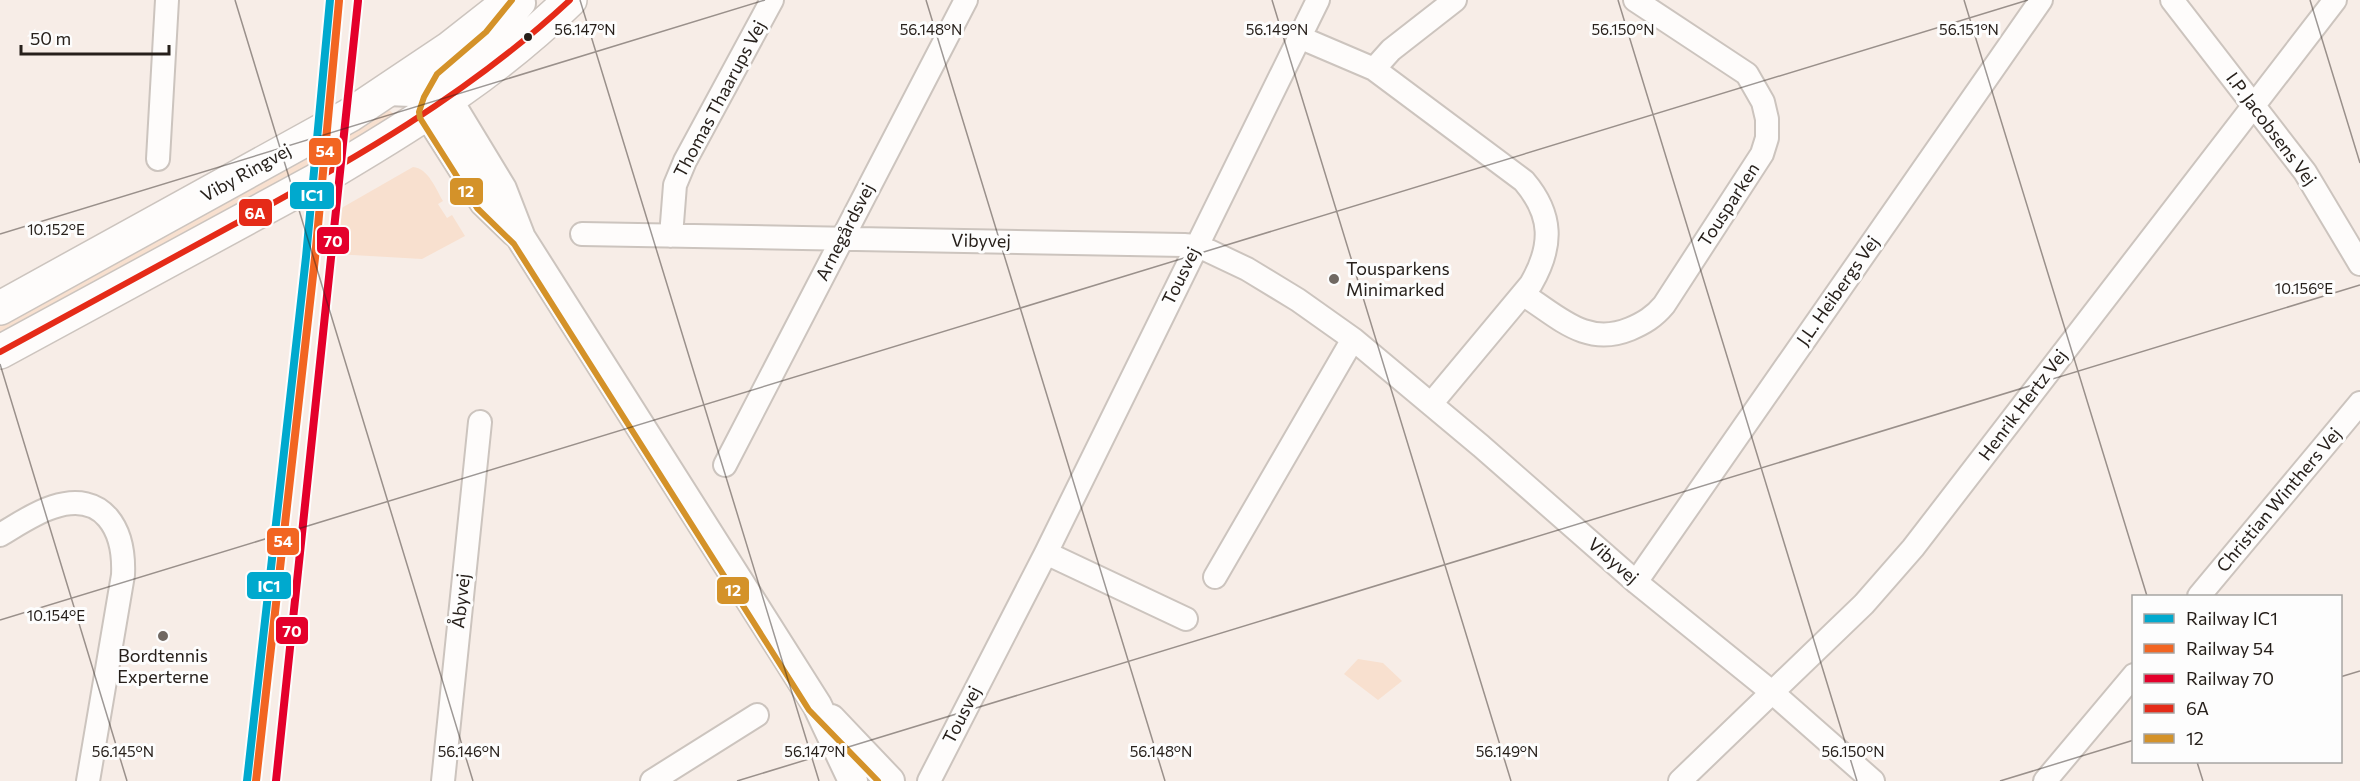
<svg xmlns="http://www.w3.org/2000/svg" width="2360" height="781" viewBox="0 0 2360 781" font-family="Commissioner,sans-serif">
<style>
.green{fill:#f8e0cf}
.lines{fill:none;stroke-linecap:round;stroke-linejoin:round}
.minor-casing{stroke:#ccc4be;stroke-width:26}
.tertiary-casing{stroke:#ccc4be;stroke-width:32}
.secondary-casing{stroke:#ccc4be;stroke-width:36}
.minor{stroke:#fefcfb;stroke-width:22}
.tertiary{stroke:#fefcfb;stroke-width:28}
.secondary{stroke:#fefcfb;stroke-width:33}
.bus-1-casing{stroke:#fdfdfd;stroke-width:10}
.bus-2-casing{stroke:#fdfdfd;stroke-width:10}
.bus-1{stroke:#e52b18;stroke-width:6}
.bus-2{stroke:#d49229;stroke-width:6}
.rail-1-casing{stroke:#fdfdfd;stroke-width:12}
.rail-2-casing{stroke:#fdfdfd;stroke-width:12}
.rail-3-casing{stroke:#fdfdfd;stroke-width:12}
.rail-1{stroke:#00a9ce;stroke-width:8}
.rail-2{stroke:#f26522;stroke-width:8}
.rail-3{stroke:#e4002b;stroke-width:8}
.ticks{fill:none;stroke:#27201b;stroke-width:1.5;stroke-opacity:0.45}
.bus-dot{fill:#27201b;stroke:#fdfdfd;stroke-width:2}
.poi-dot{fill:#706862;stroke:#fdfdfd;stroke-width:2}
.labels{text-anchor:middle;stroke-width:6;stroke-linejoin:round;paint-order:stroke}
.street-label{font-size:18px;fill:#27201b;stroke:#fdfdfd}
.poi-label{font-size:18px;fill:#27201b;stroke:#fdfdfd;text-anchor:start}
.ticks-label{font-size:15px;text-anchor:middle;fill:#27201b;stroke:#fdfdfd;stroke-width:6;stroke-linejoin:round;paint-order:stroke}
.line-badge{stroke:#fdfdfd;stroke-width:2}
.badge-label{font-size:16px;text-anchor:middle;font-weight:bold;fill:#fff}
</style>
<rect width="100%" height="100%" fill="#f7ede7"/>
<path class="green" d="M 389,110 L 395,115 L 394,120 L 0,339 L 0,323 Z
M 413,167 C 428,168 436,189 443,201 L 438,204 L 447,218 L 452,215 L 465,236 L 422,259 L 335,254 L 338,210 Z
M 1358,659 L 1383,663 L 1402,681 L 1378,700 L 1344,674 Z"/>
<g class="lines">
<defs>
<path id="minor" d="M 2172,0 L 2305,172 L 2360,264
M 1299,37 L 1374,69 L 1524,181 C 1553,215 1553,246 1531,284 L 1431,404
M 1374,69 L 1391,50 L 1455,0
M 158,159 L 167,0
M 582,234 L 1184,245 L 1195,246 L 1209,251 L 1247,269 L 1298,300 L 1353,339 L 1481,446 L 1636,582 L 1773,693 L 1873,781
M 671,236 L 675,185 L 685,161 L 772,0
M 1524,295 C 1559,317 1586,347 1630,329 C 1644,323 1654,317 1664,305 L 1762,154 L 1767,138 L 1767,119 L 1763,102 L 1747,74 L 1635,0
M 725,465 L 966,0
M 0,535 C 17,525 34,513 53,507 C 104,490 125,530 123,575 L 88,781
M 1046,553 L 1186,619
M 1215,577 L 1353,339
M 1636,582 L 2041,0
M 2199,596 L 2360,403
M 443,781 L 480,422
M 652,781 L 757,715
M 929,781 L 1046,553 L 1318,0
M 1680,781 L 1864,604 L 1913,548 L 2335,0
M 2045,781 L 2134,675"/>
<path id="tertiary" d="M 388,91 L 411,92 L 448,100 L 502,189 L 521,238 L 817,705 L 853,781
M 515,232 L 484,202 L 428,114 C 440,71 458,70 487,43 C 500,32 510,16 521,3
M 831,719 L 890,781"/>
<path id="secondary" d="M 0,308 L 350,115 L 450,48 L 511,0
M 0,352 L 337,169 C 420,120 501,68 570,0"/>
</defs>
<use href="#minor" class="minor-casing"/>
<use href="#tertiary" class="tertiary-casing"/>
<use href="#secondary" class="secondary-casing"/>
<use href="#minor" class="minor"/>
<use href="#tertiary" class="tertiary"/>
<use href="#secondary" class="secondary"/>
<defs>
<path id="bus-1" d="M 0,352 C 77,310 154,268 231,226 C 352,161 469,94 570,0"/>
<path id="bus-2" d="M 512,0 L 486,32 L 437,74 L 424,97 L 419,112 L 420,118 L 477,208 L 514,244 L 809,710 L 878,781"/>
</defs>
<use href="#bus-1" class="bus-1-casing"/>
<use href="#bus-2" class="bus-2-casing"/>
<use href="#bus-1" class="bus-1"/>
<use href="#bus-2" class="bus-2"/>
<defs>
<path id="rail-1" d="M 247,781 L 306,257 L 330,0"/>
<path id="rail-2" d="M 256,781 L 315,258 L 339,1"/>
<path id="rail-3" d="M 276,781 L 358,1"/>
</defs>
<use href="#rail-1" class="rail-1-casing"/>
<use href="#rail-2" class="rail-2-casing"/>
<use href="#rail-3" class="rail-3-casing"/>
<use href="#rail-1" class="rail-1"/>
<use href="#rail-2" class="rail-2"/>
<use href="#rail-3" class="rail-3"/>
</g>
<path class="ticks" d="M 235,0 L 473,781M 580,0 L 819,781M 926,0 L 1165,781M 1272,0 L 1511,781M 1618,0 L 1857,781M 1964,0 L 2147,596M 2310,0 L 2360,163M 0,234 L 765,0M 0,364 L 127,781M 0,620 L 2028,0M 2340,677 L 2360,671M 2197,762 L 2203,781M 737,781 L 2360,285M 2000,781 L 2134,740"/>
<circle class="bus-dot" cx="528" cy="37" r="5"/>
<g class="poi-dot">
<circle cx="1334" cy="279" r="6"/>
<circle cx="163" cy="636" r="6"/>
</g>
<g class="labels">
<g class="street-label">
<text transform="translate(720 99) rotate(-62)" y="6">Thomas Thaarups Vej</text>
<text transform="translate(2271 129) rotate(53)" y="6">I.P. Jacobsens Vej</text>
<text transform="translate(246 173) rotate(-29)" y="6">Viby Ringvej</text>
<text transform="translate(1729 205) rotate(-57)" y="6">Tousparken</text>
<text transform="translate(845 232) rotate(-63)" y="6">Arnegårdsvej</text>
<text transform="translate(981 241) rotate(1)" y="6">Vibyvej</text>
<text transform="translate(1181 276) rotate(-64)" y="6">Tousvej</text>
<text transform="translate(1838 291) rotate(-55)" y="6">J.L. Heibergs Vej</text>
<text transform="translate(2023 405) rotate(-53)" y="6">Henrik Hertz Vej</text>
<text transform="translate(2279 500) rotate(-50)" y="6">Christian Winthers Vej</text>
<text transform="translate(1613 561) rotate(41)" y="6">Vibyvej</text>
<text transform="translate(461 601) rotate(-84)" y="6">Åbyvej</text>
<text transform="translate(962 715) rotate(-63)" y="6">Tousvej</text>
</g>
<g class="poi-label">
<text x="1346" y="275">Tousparkens<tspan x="1346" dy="21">Minimarked</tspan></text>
<text x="163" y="662" text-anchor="middle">Bordtennis<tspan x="163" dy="21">Experterne</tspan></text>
</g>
</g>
<g class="ticks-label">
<text x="585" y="35">56.147°N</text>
<text x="931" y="35">56.148°N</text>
<text x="1277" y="35">56.149°N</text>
<text x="1623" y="35">56.150°N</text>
<text x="1969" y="35">56.151°N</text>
<text x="56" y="235">10.152°E</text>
<text x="2304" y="294">10.156°E</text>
<text x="56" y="621">10.154°E</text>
<text x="123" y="757">56.145°N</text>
<text x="469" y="757">56.146°N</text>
<text x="815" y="757">56.147°N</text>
<text x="1161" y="757">56.148°N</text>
<text x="1507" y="757">56.149°N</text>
<text x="1853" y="757">56.150°N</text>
</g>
<g class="line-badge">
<rect x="308" y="137" width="34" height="29" rx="6" fill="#f26522"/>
<rect x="449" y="177" width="35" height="29" rx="6" fill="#d49229"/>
<rect x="289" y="181" width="46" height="29" rx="6" fill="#00a9ce"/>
<rect x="238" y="198" width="35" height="29" rx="6" fill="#e52b18"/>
<rect x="316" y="226" width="34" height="29" rx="6" fill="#e4002b"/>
<rect x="266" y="527" width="34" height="29" rx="6" fill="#f26522"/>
<rect x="246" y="571" width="46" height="29" rx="6" fill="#00a9ce"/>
<rect x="716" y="576" width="34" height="29" rx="6" fill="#d49229"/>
<rect x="275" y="616" width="34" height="29" rx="6" fill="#e4002b"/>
</g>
<g class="badge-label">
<text x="325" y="157">54</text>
<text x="466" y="197">12</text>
<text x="312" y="201">IC1</text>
<text x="255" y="219">6A</text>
<text x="333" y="247">70</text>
<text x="283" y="547">54</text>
<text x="269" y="592">IC1</text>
<text x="733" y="596">12</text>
<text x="292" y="637">70</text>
</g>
<rect x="2132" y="595" width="210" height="168" fill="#fdfdfd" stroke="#a7a5a3" stroke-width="1.5"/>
<rect x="2144" y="614" width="30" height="9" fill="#00a9ce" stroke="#a7a5a3" stroke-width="1.5"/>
<text x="2186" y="625" font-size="18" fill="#27201b">Railway IC1</text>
<rect x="2144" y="644" width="30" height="9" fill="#f26522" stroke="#a7a5a3" stroke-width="1.5"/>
<text x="2186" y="655" font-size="18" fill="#27201b">Railway 54</text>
<rect x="2144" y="674" width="30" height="9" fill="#e4002b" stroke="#a7a5a3" stroke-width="1.5"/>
<text x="2186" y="685" font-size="18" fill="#27201b">Railway 70</text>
<rect x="2144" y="704" width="30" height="9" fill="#e52b18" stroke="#a7a5a3" stroke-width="1.5"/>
<text x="2186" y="715" font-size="18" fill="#27201b">6A</text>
<rect x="2144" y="734" width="30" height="9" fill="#d49229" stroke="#a7a5a3" stroke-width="1.5"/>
<text x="2186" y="745" font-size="18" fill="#27201b">12</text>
<path d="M21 45v9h148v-9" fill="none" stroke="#27201b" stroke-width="3"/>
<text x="30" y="45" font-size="18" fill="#27201b" stroke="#fdfdfd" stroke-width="4.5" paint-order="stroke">50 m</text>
</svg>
